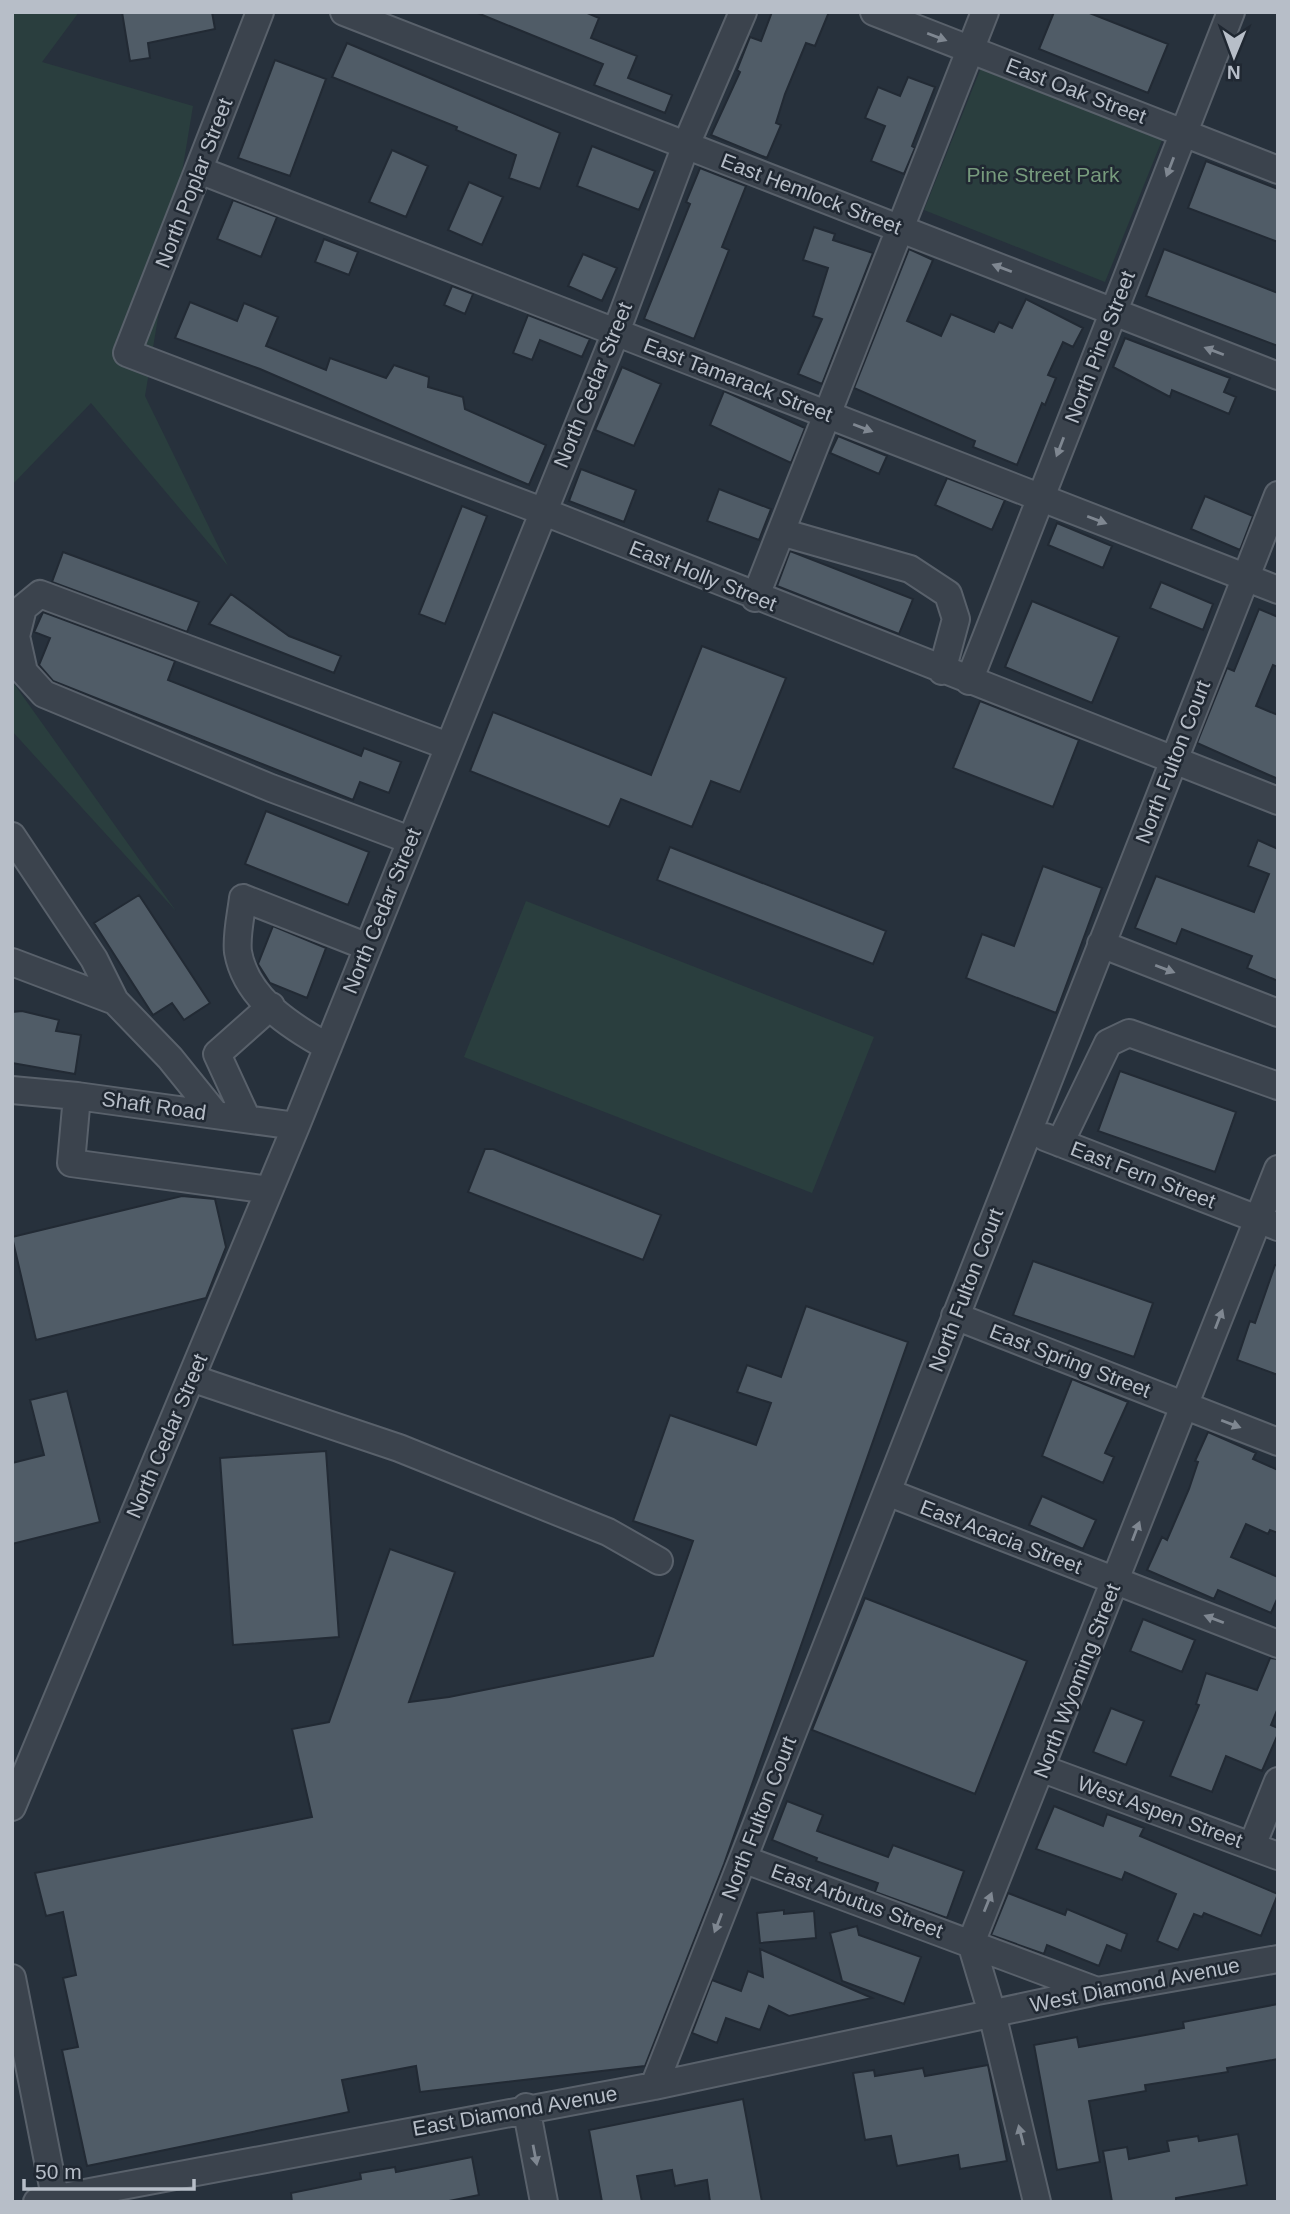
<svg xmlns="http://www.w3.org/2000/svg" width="1290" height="2214" viewBox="0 0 1290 2214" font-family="Helvetica,sans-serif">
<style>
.green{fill:#2a3e3e}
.building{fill:#505c67;stroke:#222a34;stroke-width:2}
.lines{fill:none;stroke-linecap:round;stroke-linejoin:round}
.minor-casing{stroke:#59616b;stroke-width:30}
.minor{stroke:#3b434d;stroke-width:26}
.oneway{fill:#7f8791}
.labels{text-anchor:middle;stroke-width:5;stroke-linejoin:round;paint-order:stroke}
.street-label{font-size:21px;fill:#b7bec8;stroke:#202832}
.park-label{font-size:21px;fill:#779b7d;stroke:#202832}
</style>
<rect width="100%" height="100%" fill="#27313c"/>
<path class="green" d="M 12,12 L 79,12 L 42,62 L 193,106 L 145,396 L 228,566 L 91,403 L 12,485 Z
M 981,68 L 1162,140 L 1105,282 L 924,210 Z
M 12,681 L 176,911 L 12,731 Z
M 526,901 L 874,1037 L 812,1193 L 464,1057 Z"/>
<path class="building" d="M 122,12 L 212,12 L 215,29 L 148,43 L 150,58 L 130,61 Z
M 475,12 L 585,12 L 599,18 L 591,38 L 637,56 L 628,78 L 672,95 L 665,113 L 594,85 L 603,64 Z
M 772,12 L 829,12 L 815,46 L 806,43 L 785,94 L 776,123 L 781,125 L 767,158 L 711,135 L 740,72 L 737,70 L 750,37 L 761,41 Z
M 1054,12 L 1087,12 L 1168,44 L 1148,93 L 1039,49 Z
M 347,43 L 560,133 L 540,189 L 509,178 L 516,155 L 456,130 L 457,127 L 332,77 Z
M 275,60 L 326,79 L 290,176 L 238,158 Z
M 908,77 L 935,87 L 912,146 L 915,148 L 904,174 L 871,161 L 885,126 L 865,118 L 878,87 L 900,96 Z
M 592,146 L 655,171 L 639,210 L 577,186 Z
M 392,150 L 428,166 L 406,217 L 369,202 Z
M 1206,161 L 1278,189 L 1278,242 L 1188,208 Z
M 700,168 L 746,186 L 722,247 L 729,250 L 694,339 L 644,319 L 690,204 L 686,202 Z
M 469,182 L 503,197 L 482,245 L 448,230 Z
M 233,200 L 277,217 L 261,257 L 217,239 Z
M 814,227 L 835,234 L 833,240 L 873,253 L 822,384 L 798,374 L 822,319 L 813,316 L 828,268 L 803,260 Z
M 324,239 L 358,252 L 349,275 L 315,262 Z
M 909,249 L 933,260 L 907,321 L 941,336 L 951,314 L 994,332 L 999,322 L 1012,328 L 1026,299 L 1083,328 L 1073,347 L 1063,342 L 1048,375 L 1056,378 L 1045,405 L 1042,403 L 1017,465 L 973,447 L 975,441 L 854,388 Z
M 1164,249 L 1278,293 L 1278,346 L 1146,296 Z
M 583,254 L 617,268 L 602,301 L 568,286 Z
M 452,286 L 473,294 L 465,314 L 444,305 Z
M 190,302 L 237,321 L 244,303 L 278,317 L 266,346 L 326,370 L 330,358 L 386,378 L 394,365 L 429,377 L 428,387 L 463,397 L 465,409 L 546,445 L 529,485 L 260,369 L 175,338 Z
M 528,315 L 590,339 L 582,357 L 540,340 L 532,360 L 513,353 Z
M 1125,338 L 1230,378 L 1224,392 L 1236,397 L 1229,414 L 1172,390 L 1170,397 L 1113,367 Z
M 622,367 L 661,384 L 634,446 L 595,430 Z
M 724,391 L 805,428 L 791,463 L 710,425 Z
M 838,436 L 887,456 L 879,474 L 830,453 Z
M 581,469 L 636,490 L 624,522 L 569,501 Z
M 947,478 L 1005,500 L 992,530 L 935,505 Z
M 719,489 L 771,509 L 759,540 L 707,521 Z
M 1205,496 L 1253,516 L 1240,550 L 1191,529 Z
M 462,506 L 487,516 L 445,624 L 419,614 Z
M 1057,523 L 1112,546 L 1103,568 L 1048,545 Z
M 790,551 L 913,599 L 899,634 L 777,586 Z
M 63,552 L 199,602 L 187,632 L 52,582 Z
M 1161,582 L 1213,604 L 1203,630 L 1150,608 Z
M 231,594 L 289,636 L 341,656 L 334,673 L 209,624 Z
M 1032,601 L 1119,637 L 1092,703 L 1005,667 Z
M 1259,609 L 1278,617 L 1278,667 L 1273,665 L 1256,706 L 1278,715 L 1278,779 L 1197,743 L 1227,668 L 1234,671 Z
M 43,612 L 175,661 L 168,680 L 361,756 L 364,748 L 401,762 L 389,793 L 360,782 L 353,800 L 53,681 L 39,665 L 50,638 L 34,632 Z
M 702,646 L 786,678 L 740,792 L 711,781 L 692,827 L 621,799 L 609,827 L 470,771 L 493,712 L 651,775 Z
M 980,701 L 1079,740 L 1053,807 L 953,768 Z
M 266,811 L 369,852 L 348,905 L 245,864 Z
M 1258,840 L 1278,849 L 1278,981 L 1247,968 L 1252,956 L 1182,929 L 1176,944 L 1135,928 L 1156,876 L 1254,912 L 1269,874 L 1248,866 Z
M 670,847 L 886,931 L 873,964 L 657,880 Z
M 1043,866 L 1102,888 L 1056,1013 L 966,978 L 982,934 L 1014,946 Z
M 139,895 L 210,1003 L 184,1020 L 172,1003 L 153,1015 L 94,923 Z
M 273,926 L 326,948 L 307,998 L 270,983 L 258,964 Z
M 22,1011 L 59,1020 L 56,1031 L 81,1035 L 75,1074 L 12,1063 L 12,1012 Z
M 1120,1071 L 1236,1112 L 1215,1172 L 1098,1131 Z
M 485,1149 L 493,1149 L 661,1215 L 643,1260 L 468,1192 Z
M 182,1196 L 215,1199 L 226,1247 L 206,1298 L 36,1340 L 12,1237 Z
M 1033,1261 L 1153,1303 L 1134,1357 L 1013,1315 Z
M 1275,1265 L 1278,1265 L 1278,1375 L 1237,1360 L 1250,1321 L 1255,1323 Z
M 806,1306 L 908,1342 L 724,1864 L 645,2066 L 420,2092 L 416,2066 L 342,2080 L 349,2112 L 87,2166 L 62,2050 L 78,2047 L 63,1978 L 76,1975 L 63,1912 L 46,1916 L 35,1873 L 312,1817 L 292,1729 L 329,1722 L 390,1549 L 455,1572 L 409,1702 L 449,1697 L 653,1656 L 693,1541 L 633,1521 L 670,1415 L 756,1445 L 771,1403 L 737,1392 L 747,1365 L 781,1377 Z
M 1072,1379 L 1128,1402 L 1105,1453 L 1114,1457 L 1103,1483 L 1042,1456 Z
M 67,1391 L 100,1522 L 12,1544 L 12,1463 L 44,1455 L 30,1400 Z
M 1208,1432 L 1256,1453 L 1253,1459 L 1278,1470 L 1278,1533 L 1270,1530 L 1268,1534 L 1246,1524 L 1231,1557 L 1278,1577 L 1278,1597 L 1271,1613 L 1218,1590 L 1214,1599 L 1147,1570 L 1162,1537 L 1167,1540 L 1189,1489 L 1198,1462 L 1195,1461 Z
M 326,1451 L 339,1637 L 233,1645 L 220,1458 Z
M 1042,1496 L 1096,1520 L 1083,1549 L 1029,1525 Z
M 865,1598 L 1027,1661 L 975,1794 L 812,1730 Z
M 1143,1619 L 1195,1640 L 1182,1672 L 1130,1651 Z
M 1270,1658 L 1278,1659 L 1278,1708 L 1271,1725 L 1278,1728 L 1278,1734 L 1262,1771 L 1226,1756 L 1212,1792 L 1170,1776 L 1199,1705 L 1196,1704 L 1206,1673 L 1257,1690 Z
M 1111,1708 L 1144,1721 L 1126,1765 L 1093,1752 Z
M 787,1801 L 823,1815 L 817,1831 L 888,1857 L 893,1845 L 964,1871 L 947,1918 L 875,1892 L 878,1883 L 816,1861 L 817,1858 L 772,1840 Z
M 1054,1806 L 1103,1826 L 1107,1814 L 1144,1828 L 1140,1836 L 1278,1894 L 1261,1936 L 1204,1913 L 1202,1917 L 1194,1914 L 1178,1950 L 1157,1941 L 1176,1894 L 1125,1872 L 1122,1880 L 1036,1849 Z
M 1008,1893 L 1065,1915 L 1067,1909 L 1127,1934 L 1121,1951 L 1107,1945 L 1099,1966 L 1047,1945 L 1044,1954 L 991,1935 Z
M 784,1910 L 784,1914 L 814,1911 L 816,1938 L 760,1943 L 757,1913 Z
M 857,1926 L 859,1935 L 921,1957 L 904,2004 L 842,1981 L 830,1933 Z
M 760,1949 L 872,1998 L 789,2016 L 769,2006 L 760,2030 L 726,2018 L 717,2043 L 692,2033 L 712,1980 L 741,1991 L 748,1971 L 763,1977 Z
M 1278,2004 L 1278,2059 L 1227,2068 L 1228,2072 L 1145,2085 L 1146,2091 L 1089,2101 L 1100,2162 L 1057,2170 L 1034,2045 L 1077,2037 L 1079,2047 L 1184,2028 L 1183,2022 Z
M 988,2065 L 1007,2161 L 960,2169 L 958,2155 L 897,2166 L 891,2136 L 865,2140 L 853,2073 L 874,2070 L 875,2076 L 923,2068 L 925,2076 Z
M 743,2099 L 762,2202 L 710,2202 L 707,2180 L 675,2186 L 672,2170 L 637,2176 L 642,2202 L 602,2202 L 589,2130 Z
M 1238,2134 L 1247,2185 L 1176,2198 L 1176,2202 L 1112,2202 L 1103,2151 L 1127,2147 L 1129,2159 L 1169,2151 L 1167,2141 L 1198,2136 L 1199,2141 Z
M 472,2157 L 479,2195 L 444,2202 L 292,2202 L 291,2193 L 361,2179 L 360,2173 L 395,2167 L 396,2172 Z"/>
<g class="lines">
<defs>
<path id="minor" d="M 260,12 L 127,353 L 542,511 L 1278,801
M 344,12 L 1278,376
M 874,12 L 1278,170
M 199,170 L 1278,590
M 781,532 L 910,569 L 948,594 L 956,619 L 942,671
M 755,598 L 985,12
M 969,681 L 1231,12
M 12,836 L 94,959 L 115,1001 L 170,1058 L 216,1115
M 410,840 L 271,788 L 44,694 L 24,672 L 16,636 L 23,608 L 40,594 L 448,746
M 1101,944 L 1278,1013
M 12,962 L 115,1001
M 328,1047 C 290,1026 246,998 238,952 C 236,936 241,915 243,898 L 368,947
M 12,1090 L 77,1096 L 296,1126
M 77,1096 L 71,1163 L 269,1190
M 247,1119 L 217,1054 L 271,1006
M 1045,1137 L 1278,1227
M 1060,1143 L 1108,1043 L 1129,1033 L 1278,1086
M 955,1316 L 1278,1442
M 191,1378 L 399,1448 L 608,1532 L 659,1561
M 887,1492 L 1278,1644
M 1043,1769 L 1278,1856
M 12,1807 L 296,1126 L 616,332 L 686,145 L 743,12
M 1252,1846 L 1278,1781
M 743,1859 L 1097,1991
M 12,1978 L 56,2202
M 654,2086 L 1278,495
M 526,2107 L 544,2202
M 37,2202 L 654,2086 L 1097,1991 L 1278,1959
M 1037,2202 L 992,2013 L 971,1943 L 1278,1169"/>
</defs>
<use href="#minor" class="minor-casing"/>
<use href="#minor" class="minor"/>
</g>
<defs><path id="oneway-solid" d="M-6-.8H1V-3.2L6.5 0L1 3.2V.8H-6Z" transform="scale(1.75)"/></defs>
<g class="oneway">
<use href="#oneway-solid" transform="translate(937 37) rotate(21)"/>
<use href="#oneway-solid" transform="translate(1170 167) rotate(111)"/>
<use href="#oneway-solid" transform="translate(1002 268) rotate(-159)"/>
<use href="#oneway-solid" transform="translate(1214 351) rotate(-159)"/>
<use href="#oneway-solid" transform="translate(863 428) rotate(21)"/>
<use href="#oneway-solid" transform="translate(1060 447) rotate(111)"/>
<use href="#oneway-solid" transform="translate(1097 520) rotate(21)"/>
<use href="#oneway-solid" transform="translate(1165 969) rotate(21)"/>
<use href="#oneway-solid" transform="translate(1219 1319) rotate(-69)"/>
<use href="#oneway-solid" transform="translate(1231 1424) rotate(21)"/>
<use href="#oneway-solid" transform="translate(1136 1531) rotate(-69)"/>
<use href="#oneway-solid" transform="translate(1214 1619) rotate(-159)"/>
<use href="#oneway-solid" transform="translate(988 1902) rotate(-68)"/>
<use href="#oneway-solid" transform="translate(718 1923) rotate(111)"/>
<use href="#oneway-solid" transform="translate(1021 2135) rotate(-104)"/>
<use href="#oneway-solid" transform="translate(535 2155) rotate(79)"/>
</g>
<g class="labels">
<g class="street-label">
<text transform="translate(1076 91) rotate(21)" y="7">East Oak Street</text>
<text transform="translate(194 183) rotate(-69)" y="7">North Poplar Street</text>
<text transform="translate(811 194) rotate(21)" y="7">East Hemlock Street</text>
<text transform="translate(1100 347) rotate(-69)" y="7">North Pine Street</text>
<text transform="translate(738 380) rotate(21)" y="7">East Tamarack Street</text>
<text transform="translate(593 385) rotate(-68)" y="7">North Cedar Street</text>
<text transform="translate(703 576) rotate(22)" y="7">East Holly Street</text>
<text transform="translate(1173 762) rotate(-69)" y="7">North Fulton Court</text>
<text transform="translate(382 911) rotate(-68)" y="7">North Cedar Street</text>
<text transform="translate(154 1106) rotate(8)" y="7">Shaft Road</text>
<text transform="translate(1143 1175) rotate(21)" y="7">East Fern Street</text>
<text transform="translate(966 1290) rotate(-69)" y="7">North Fulton Court</text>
<text transform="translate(1070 1361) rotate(21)" y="7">East Spring Street</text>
<text transform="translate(167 1436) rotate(-67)" y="7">North Cedar Street</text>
<text transform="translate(1001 1537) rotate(21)" y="7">East Acacia Street</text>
<text transform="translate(1077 1681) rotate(-69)" y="7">North Wyoming Street</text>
<text transform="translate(1160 1812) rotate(20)" y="7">West Aspen Street</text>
<text transform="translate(759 1818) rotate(-69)" y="7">North Fulton Court</text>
<text transform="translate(857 1901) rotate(20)" y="7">East Arbutus Street</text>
<text transform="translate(1135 1985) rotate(-11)" y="7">West Diamond Avenue</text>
<text transform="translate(515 2111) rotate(-10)" y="7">East Diamond Avenue</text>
</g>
<g class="park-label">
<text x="1043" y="182">Pine Street Park</text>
</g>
</g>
<rect width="1290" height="2214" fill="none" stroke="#b7bec8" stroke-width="28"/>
<g transform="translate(1234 56) rotate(181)" stroke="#202832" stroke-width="5" paint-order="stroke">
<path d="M0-5L12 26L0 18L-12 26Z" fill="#b7bec8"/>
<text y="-10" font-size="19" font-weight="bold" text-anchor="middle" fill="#b7bec8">N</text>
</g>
<path d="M24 2179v10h170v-10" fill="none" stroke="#b7bec8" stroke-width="3.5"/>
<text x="35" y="2179" font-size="21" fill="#b7bec8" stroke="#202832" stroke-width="5" paint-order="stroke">50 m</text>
</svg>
